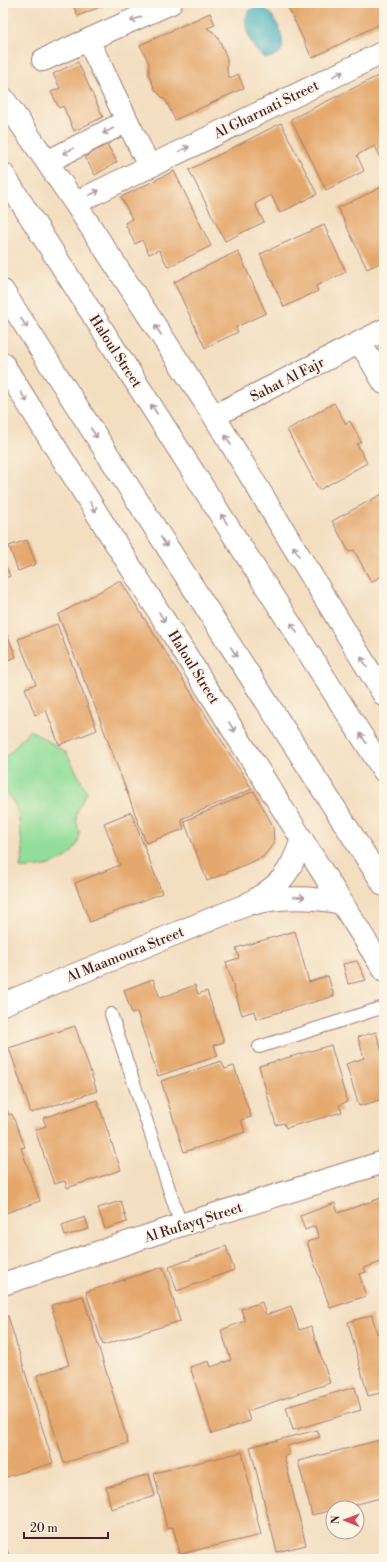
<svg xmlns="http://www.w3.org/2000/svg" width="387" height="1562" viewBox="0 0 387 1562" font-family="'Libre Bodoni',serif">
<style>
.green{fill:#92de9a;stroke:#6e7e62}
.water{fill:#42b1bd;stroke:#466874}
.building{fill:#e4a76c}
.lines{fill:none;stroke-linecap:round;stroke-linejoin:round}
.lane-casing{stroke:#9e7e76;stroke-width:14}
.street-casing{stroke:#9e7e76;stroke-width:24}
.secondary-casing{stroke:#9e7e76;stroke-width:24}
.lane{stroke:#fff;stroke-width:12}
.street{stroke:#fff;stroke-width:22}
.secondary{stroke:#fff;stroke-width:22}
.oneway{stroke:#ae9aa0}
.labels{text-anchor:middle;stroke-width:3.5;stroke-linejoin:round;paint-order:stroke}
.street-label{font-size:14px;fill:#4a1f2b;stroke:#fcf5e5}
</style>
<rect width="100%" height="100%" fill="#fcf5e5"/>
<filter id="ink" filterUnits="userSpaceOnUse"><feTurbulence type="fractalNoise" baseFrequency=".025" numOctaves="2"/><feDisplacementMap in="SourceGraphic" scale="8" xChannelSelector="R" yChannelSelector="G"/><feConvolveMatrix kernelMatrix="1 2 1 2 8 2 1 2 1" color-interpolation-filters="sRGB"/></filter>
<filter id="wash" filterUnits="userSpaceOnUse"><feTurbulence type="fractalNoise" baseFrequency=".012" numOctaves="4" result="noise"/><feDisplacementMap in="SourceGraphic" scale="16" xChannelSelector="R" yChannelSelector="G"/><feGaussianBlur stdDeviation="0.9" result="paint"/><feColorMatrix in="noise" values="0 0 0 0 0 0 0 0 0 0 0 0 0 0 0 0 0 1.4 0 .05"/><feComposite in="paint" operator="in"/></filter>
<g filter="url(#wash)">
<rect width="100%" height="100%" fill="#f3dec0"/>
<path class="green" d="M 30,730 L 66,752 L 87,792 C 84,799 76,810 76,818 C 76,825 81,832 79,839 C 73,863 42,869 20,868 L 23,852 L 18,814 L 15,805 L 3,787 L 3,760 Z"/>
<path class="water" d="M 262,6 C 274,13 287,38 281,52 C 277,54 272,58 267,58 C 253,56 238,20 250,10 C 253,8 258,7 262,6 Z"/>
<g id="blocks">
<path class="building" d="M 72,3 L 109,3 L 78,16 Z
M 295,3 L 384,3 L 384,22 L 312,58 L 288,7 Z
M 210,13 L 215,25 L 207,28 L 213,32 L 218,38 L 223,48 L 227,59 L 227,72 L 230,78 L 238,74 L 244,88 L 175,120 L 166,101 L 155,90 L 149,75 L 149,63 L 140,45 Z
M 78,62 L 103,117 L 74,131 L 63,106 L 59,108 L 51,92 L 60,88 L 53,74 Z
M 384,73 L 384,164 L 375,146 L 357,155 L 364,171 L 326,190 L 291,119 Z
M 281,123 L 317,194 L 280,213 L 271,195 L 255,204 L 264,222 L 225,241 L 189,170 Z
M 107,144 L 117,162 L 95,175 L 85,157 Z
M 174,171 L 211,246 L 168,267 L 159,250 L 149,254 L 142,240 L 135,244 L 125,223 L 132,219 L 121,197 Z
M 384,186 L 384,261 L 367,269 L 338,208 Z
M 324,225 L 346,272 L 316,286 L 318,291 L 284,307 L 260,254 Z
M 238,251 L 266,313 L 236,327 L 238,332 L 205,348 L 174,282 Z
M 334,403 L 346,424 L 350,421 L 361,442 L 357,444 L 367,463 L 319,490 L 287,430 Z
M 384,493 L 384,575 L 371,582 L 354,550 L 349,552 L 332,521 Z
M 27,540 L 36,564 L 18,571 L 9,546 Z
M 3,559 L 10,576 L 3,579 Z
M 120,580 L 252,789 L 181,819 L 184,829 L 146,843 L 96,709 L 58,615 Z
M 3,624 L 16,657 L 3,662 Z
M 57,624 L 97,730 L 59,745 L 46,710 L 35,715 L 25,688 L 36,684 L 18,639 Z
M 254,791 L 273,826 L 274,843 L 263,857 L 207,881 L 184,821 Z
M 131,812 L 162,893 L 90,922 L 75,883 L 120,865 L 104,823 Z
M 295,931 L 309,982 L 328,976 L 334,996 L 256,1019 L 254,1011 L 242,1015 L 226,962 L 239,958 L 236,948 Z
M 357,961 L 366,980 L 348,984 L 343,964 Z
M 153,979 L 160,998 L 195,985 L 198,994 L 207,991 L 224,1042 L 214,1045 L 218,1056 L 158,1076 L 137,1012 L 132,1014 L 124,990 Z
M 75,1026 L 97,1091 L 31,1113 L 9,1048 Z
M 376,1032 L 384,1058 L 384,1099 L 359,1106 L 346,1064 L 364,1058 L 358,1037 Z
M 331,1045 L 347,1102 L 339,1105 L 342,1112 L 286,1128 L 284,1123 L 276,1125 L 259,1066 Z
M 221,1061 L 225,1069 L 234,1066 L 251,1117 L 241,1120 L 245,1132 L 184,1152 L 161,1081 Z
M 3,1100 L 9,1115 L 12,1114 L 25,1147 L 21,1148 L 40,1201 L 3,1214 Z
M 97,1100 L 121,1170 L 67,1188 L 65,1181 L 54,1184 L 35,1130 L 46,1126 L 43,1118 Z
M 384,1197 L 384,1261 L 364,1268 L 366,1272 L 359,1274 L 366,1296 L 330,1308 L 307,1242 L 319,1238 L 315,1226 L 305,1230 L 300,1216 L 335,1203 L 338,1213 Z
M 121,1201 L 127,1222 L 105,1229 L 98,1208 Z
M 85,1217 L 89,1229 L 65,1236 L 62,1225 Z
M 226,1246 L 234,1270 L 177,1291 L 169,1267 Z
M 163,1267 L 180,1321 L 103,1345 L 86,1292 Z
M 83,1296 L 128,1443 L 64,1463 L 37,1375 L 69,1365 L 51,1305 Z
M 262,1302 L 266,1315 L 291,1306 L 299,1330 L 311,1326 L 330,1383 L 247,1411 L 250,1421 L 212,1434 L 190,1367 L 209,1361 L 211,1367 L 231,1360 L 221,1330 L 245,1321 L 241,1309 Z
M 372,1315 L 377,1334 L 384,1332 L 384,1392 L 368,1396 L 348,1322 Z
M 8,1316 L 53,1463 L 3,1478 L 3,1317 Z
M 355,1387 L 361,1410 L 293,1430 L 286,1407 Z
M 317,1430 L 320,1437 L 287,1446 L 289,1455 L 284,1456 L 306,1545 L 277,1552 L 250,1447 Z
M 384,1439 L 384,1497 L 342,1508 L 333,1508 L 333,1510 L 312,1515 L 298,1461 Z
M 242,1452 L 261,1535 L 180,1554 L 173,1527 L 167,1529 L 154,1473 Z
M 149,1474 L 155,1496 L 111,1509 L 106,1487 Z
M 3,1536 L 10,1559 L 3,1559 Z"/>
</g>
</g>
<g filter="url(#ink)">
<use href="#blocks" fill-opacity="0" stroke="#9e7e76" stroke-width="1"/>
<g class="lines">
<defs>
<path id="lane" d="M 111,1014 L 181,1225
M 259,1047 L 384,1007"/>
<path id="street" d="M 43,60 L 88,40
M 3,98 L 75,203 L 214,416 L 384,695
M 47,162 L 127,121
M 149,166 L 88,40 L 171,3
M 75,203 L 384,52
M 360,342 L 384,383
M 3,364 L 384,970
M 214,416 L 384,330
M 255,903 C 285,896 312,897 342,903
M 3,1004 L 246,905 C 280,886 290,875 302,839
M 3,1284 L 181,1225 L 384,1162"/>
<path id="secondary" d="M 3,174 L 384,771
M 3,291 L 384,885"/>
</defs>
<use href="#lane" class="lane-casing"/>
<use href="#street" class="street-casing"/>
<use href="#secondary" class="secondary-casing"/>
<use href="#lane" class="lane"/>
<use href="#street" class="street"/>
<use href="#secondary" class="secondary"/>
</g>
<defs><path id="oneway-shaft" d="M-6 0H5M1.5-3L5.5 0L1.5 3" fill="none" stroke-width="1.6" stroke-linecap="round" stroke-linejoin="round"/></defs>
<g class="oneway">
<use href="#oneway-shaft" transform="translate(136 19) rotate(156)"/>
<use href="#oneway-shaft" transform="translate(338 74) rotate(-26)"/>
<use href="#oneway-shaft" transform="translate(108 131) rotate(153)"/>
<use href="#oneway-shaft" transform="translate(184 149) rotate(-26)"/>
<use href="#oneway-shaft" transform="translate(68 151) rotate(153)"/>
<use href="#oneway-shaft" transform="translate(94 193) rotate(-26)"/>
<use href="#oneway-shaft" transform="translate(24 323) rotate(57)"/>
<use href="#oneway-shaft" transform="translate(158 330) rotate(-123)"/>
<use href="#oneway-shaft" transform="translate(24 397) rotate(58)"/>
<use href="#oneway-shaft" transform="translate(154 409) rotate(-123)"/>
<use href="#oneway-shaft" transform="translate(94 433) rotate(57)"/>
<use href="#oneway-shaft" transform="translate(228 440) rotate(-121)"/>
<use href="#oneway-shaft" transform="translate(93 507) rotate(58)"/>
<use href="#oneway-shaft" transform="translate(224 519) rotate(-123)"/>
<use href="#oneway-shaft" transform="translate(164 542) rotate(57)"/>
<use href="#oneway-shaft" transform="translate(296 551) rotate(-121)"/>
<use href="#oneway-shaft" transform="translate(162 617) rotate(58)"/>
<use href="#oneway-shaft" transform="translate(294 628) rotate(-122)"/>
<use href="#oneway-shaft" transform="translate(234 652) rotate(57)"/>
<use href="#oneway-shaft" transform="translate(364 662) rotate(-121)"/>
<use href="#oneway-shaft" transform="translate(232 727) rotate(58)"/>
<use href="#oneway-shaft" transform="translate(363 738) rotate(-122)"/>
<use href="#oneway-shaft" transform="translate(299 897) rotate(2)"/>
</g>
</g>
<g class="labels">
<g class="street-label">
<text transform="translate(266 109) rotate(-26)" y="5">Al Gharnati Street</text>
<text transform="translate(116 351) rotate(57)" y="5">Haloul Street</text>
<text transform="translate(287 379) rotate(-27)" y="5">Sahat Al Fajr</text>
<text transform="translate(194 667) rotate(58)" y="5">Haloul Street</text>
<text transform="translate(125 954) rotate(-22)" y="5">Al Maamoura Street</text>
<text transform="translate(193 1222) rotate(-18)" y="5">Al Rufayq Street</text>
</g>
</g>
<rect width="387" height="1562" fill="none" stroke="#fcf5e5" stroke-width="16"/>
<g transform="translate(345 1520) rotate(271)"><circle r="19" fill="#fcf5e5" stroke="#b59f9b"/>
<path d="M0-3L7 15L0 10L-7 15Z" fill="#d1495b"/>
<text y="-6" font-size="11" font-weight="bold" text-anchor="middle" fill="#4a1f2b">N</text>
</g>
<path d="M24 1532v6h84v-6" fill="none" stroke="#4a1f2b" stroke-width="2"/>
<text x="30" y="1532" font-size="12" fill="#4a1f2b" stroke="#fcf5e5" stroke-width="3" paint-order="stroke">20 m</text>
</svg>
